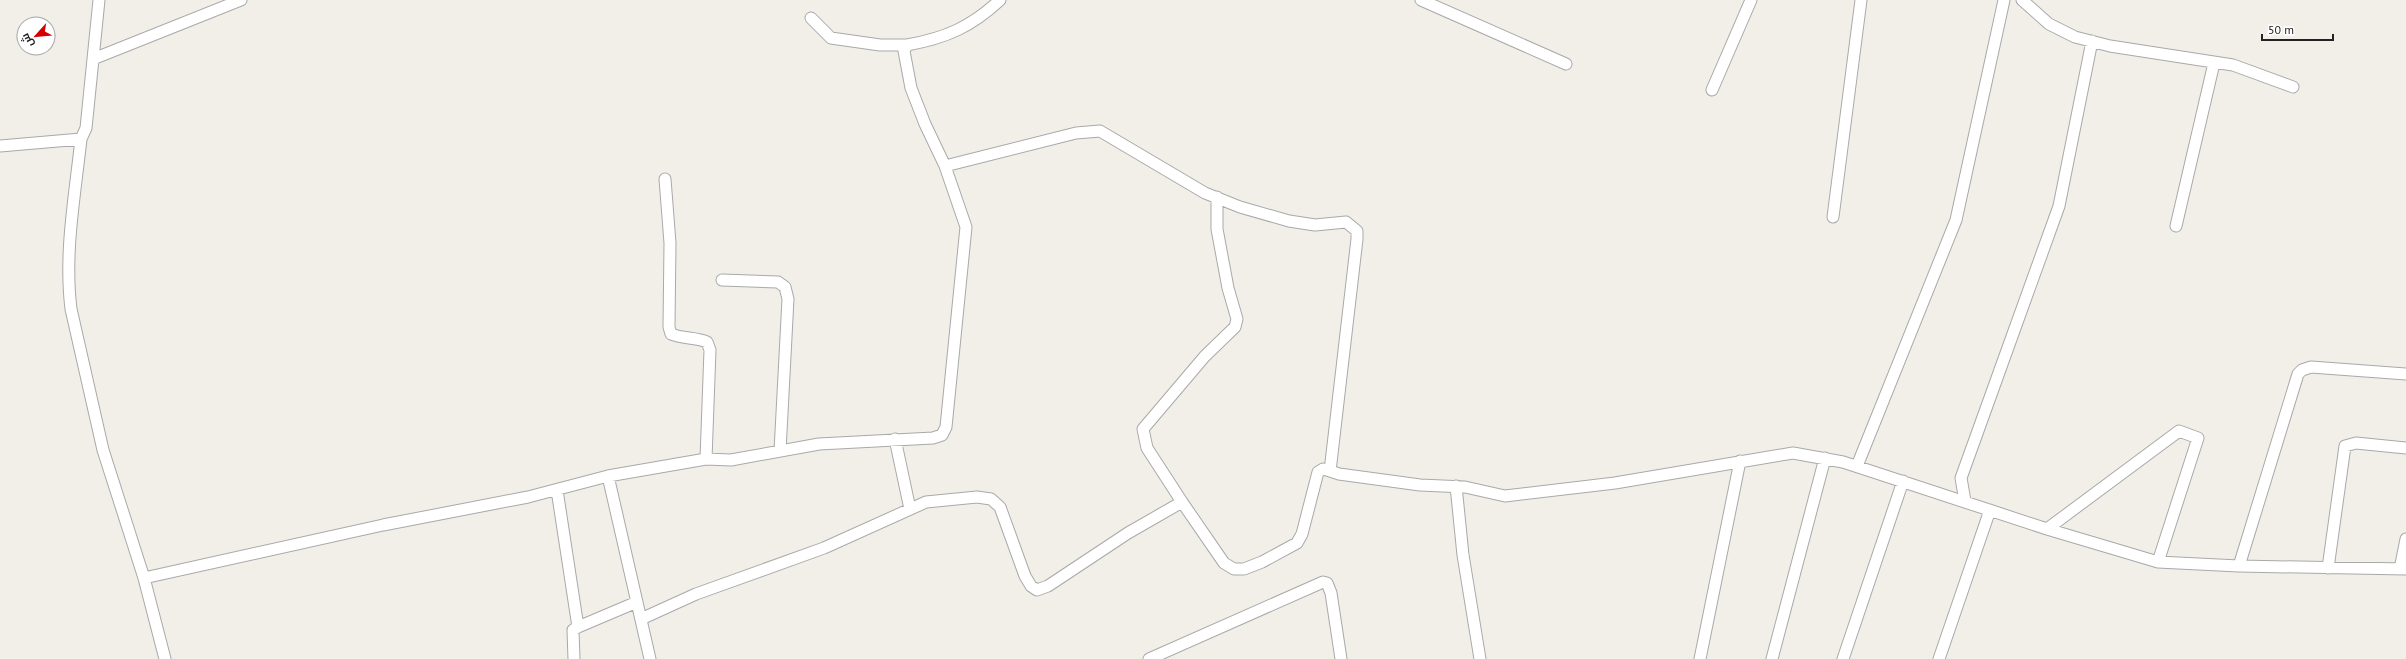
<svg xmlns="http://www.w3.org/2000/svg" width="2406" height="659" viewBox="0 0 2406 659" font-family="'PT Sans',Cairo,sans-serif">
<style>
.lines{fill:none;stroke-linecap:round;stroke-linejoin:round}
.minor-casing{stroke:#a9a9a9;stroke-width:13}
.minor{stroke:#fff;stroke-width:11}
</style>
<rect width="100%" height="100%" fill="#f2efe9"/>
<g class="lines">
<defs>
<path id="minor" d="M 99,0 L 86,128 L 81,139 C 75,195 64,253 71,309 L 103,450 L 144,578 L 383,525 L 528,497 L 608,476 L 706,459 L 731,460 L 819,444 L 933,438 L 942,435 L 946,427 L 966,227 L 945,166 L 925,124 L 911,88 L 904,51 L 907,45 C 946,38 971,27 1000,0
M 1421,0 L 1566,64
M 2022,0 L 2049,24 L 2075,37 L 2110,46 L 2233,65 L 2293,87
M 811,18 L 831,38 L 880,45 L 907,45
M 93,59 L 241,0
M 1712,90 L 1751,0
M 0,146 L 81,139
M 945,166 L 1076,133 L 1100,131 L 1205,193 L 1240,207 L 1289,221 L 1315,225 L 1346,222 L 1357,231 L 1357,239 L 1330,471 L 1339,474 L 1420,485 L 1465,487 L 1505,496 L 1615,483 L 1793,453 L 1843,462 L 2047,529 L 2158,562 L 2239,566 L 2406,569
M 665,179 L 670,243 L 669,327 L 671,334 C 683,339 695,337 707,342 L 710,350 L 706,459
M 1833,217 L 1861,0
M 2176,226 L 2214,63
M 722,280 L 778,282 L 785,287 L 788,299 L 780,451
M 895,439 L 910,509
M 1857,466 L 1956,220 L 2004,0
M 608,476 L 650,659
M 1456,486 L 1463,555 L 1480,659
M 557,490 L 578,627 L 637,602
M 1965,501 L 1961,478 L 2059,206 L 2092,41
M 1182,502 L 1147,448 L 1143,429 L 1205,356 L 1235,327 L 1237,319 L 1228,288 L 1217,229 L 1217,197
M 2047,529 L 2179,431 L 2198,438 L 2158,562
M 2239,566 L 2298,374 L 2302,370 L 2311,367 L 2406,374
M 2328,568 L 2345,446 L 2356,443 L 2406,448
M 2400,569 L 2406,539
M 144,578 L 165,659
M 641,619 L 696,594 L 824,548 L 926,502 L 977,497 L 991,499 L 1000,507 L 1025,576 L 1031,586 L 1037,590 L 1048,586 L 1128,533 L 1182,502 L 1224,563 L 1234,569 L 1244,569 L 1262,562 L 1297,543 L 1302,534 L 1318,472 L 1323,469 L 1330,471
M 574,659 L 573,630 L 578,627
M 1149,659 L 1323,582 L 1327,583 L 1331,593 L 1341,659
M 1700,659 L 1740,461
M 1772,659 L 1825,458
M 1843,659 L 1903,481
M 1939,659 L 1990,510"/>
</defs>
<use href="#minor" class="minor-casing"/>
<use href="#minor" class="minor"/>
</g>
<g transform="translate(36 36) rotate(243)"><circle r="19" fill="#ffffff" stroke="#a7a7a7"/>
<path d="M0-3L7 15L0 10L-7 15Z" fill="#d40000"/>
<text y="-6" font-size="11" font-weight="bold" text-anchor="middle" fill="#222222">ش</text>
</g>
<path d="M2262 34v6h71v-6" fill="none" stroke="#222222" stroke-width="2"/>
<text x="2268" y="34" font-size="12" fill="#222222" stroke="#ffffff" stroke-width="3" paint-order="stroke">50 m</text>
</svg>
